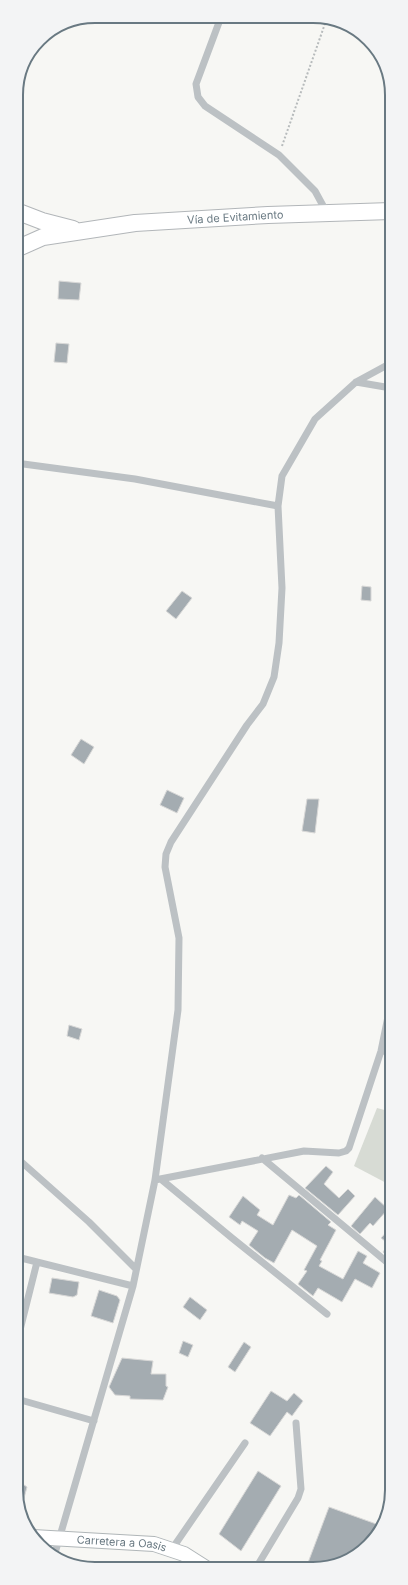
<svg xmlns="http://www.w3.org/2000/svg" width="408" height="1585" viewBox="0 0 408 1585" font-family="Inter,sans-serif">
<style>
.green{fill:#d7dbd4}
.building{fill:#a4acb1;stroke:#d8d8d7}
.lines{fill:none;stroke-linecap:round;stroke-linejoin:round}
.major-casing{stroke:#b0b6b8;stroke-width:16}
.highway-casing{stroke:#b2b6b9;stroke-width:18}
.path{stroke:#b7bbbc;stroke-width:2;stroke-dasharray:2 2;stroke-linecap:butt}
.minor{stroke:#bcc1c4;stroke-width:7}
.major{stroke:#fff;stroke-width:14}
.highway{stroke:#fff;stroke-width:16}
.labels{text-anchor:middle;stroke-width:4;stroke-linejoin:round;paint-order:stroke}
.street-label{font-size:11px;fill:#697982;stroke:#fff}
.rim{fill:none;stroke:#697982;stroke-width:2}
</style>
<rect width="100%" height="100%" fill="#f7f7f4"/>
<path class="green" d="M 377,1108 L 392,1112 L 392,1186 L 354,1166 Z"/>
<path class="building" d="M 59,281 L 81,283 L 79,300 L 58,299 Z
M 56,343 L 69,344 L 67,363 L 54,362 Z
M 362,586 L 371,587 L 371,601 L 361,600 Z
M 182,591 L 192,598 L 176,619 L 166,611 Z
M 81,739 L 94,747 L 84,764 L 71,755 Z
M 167,790 L 184,798 L 177,813 L 160,805 Z
M 307,799 L 319,799 L 315,833 L 302,831 Z
M 69,1025 L 82,1029 L 79,1040 L 67,1036 Z
M 326,1166 L 333,1172 L 324,1184 L 339,1198 L 348,1189 L 355,1196 L 338,1215 L 305,1188 Z
M 289,1195 L 296,1198 L 299,1195 L 331,1222 L 328,1225 L 336,1230 L 320,1260 L 322,1261 L 319,1266 L 343,1279 L 358,1251 L 367,1256 L 363,1263 L 380,1273 L 372,1288 L 355,1279 L 342,1302 L 318,1288 L 313,1296 L 298,1284 L 307,1271 L 304,1270 L 317,1246 L 292,1230 L 274,1263 L 265,1258 L 249,1245 L 258,1231 L 242,1221 L 240,1225 L 229,1217 L 243,1196 L 260,1210 L 257,1215 L 273,1225 Z
M 375,1197 L 388,1209 L 373,1226 L 370,1223 L 360,1234 L 351,1226 Z
M 392,1226 L 392,1260 L 383,1252 L 389,1244 L 381,1238 Z
M 52,1278 L 79,1282 L 77,1295 L 73,1297 L 49,1293 Z
M 99,1290 L 117,1296 L 120,1300 L 113,1323 L 91,1316 Z
M 190,1297 L 207,1310 L 200,1320 L 183,1307 Z
M 183,1341 L 193,1345 L 188,1357 L 179,1353 Z
M 244,1342 L 251,1347 L 235,1372 L 228,1367 Z
M 122,1358 L 153,1361 L 151,1374 L 166,1374 L 166,1386 L 168,1387 L 163,1400 L 130,1399 L 130,1396 L 115,1395 L 109,1387 Z
M 271,1391 L 287,1401 L 294,1393 L 303,1401 L 292,1416 L 287,1412 L 270,1436 L 250,1423 Z
M 258,1471 L 281,1486 L 241,1551 L 219,1534 Z
M 17,1480 L 27,1487 L 21,1509 L 17,1500 Z
M 329,1507 L 379,1525 L 372,1542 L 323,1568 L 306,1568 Z"/>
<g class="lines">
<defs>
<g id="major">
<path id="s1" d="M 33,1537 L 154,1544 L 184,1554 L 206,1568"/>
</g>
<g id="highway">
<path d="M 16,211 L 42,221 L 73,229"/>
<path id="s2" d="M 16,249 L 43,237 L 135,223 L 268,215 L 391,211"/>
</g>
</defs>
<use href="#major" class="major-casing"/>
<use href="#highway" class="highway-casing"/>
<path class="path" d="M 282,146 L 327,18"/>
<path class="minor" d="M 221,17 L 196,84 L 198,97 L 205,106 L 279,155 L 315,191 L 327,213
M 356,382 L 391,388
M 16,463 L 135,479 L 278,506
M 381,1051 L 392,1052
M 17,1158 L 89,1222 L 136,1269
M 262,1158 L 388,1263
M 155,1180 L 304,1151 L 339,1153 L 346,1151 L 349,1148 L 381,1051 L 392,997
M 162,1180 L 232,1238 L 327,1314
M 17,1257 L 133,1286
M 17,1342 L 37,1262
M 17,1399 L 94,1421
M 172,1549 L 245,1443
M 55,1553 L 133,1286 L 155,1180 L 178,1010 L 179,938 L 165,867 L 166,854 L 171,842 L 247,725 L 263,704 L 274,677 L 279,643 L 282,588 L 278,506 L 282,476 L 315,419 L 356,382 L 391,363
M 256,1568 L 298,1498 L 301,1489 L 296,1423"/>
<use href="#major" class="major"/>
<use href="#highway" class="highway"/>
</g>
<g class="labels">
<g class="street-label">
<text dy="4" stroke="none"><textPath href="#s2" startOffset="223">Vía de Evitamiento</textPath></text>
<text dy="4" stroke="none"><textPath href="#s1" startOffset="89">Carretera a Oasis</textPath></text>
</g>
</g>
<path d="M0 0H408V1585H0ZM95 23H313A72 72 0 0 1 385 95V1490A72 72 0 0 1 313 1562H95A72 72 0 0 1 23 1490V95A72 72 0 0 1 95 23Z" fill="#f3f4f5" fill-rule="evenodd"/>
<path class="rim" d="M95 23H313A72 72 0 0 1 385 95V1490A72 72 0 0 1 313 1562H95A72 72 0 0 1 23 1490V95A72 72 0 0 1 95 23Z"/>
</svg>
